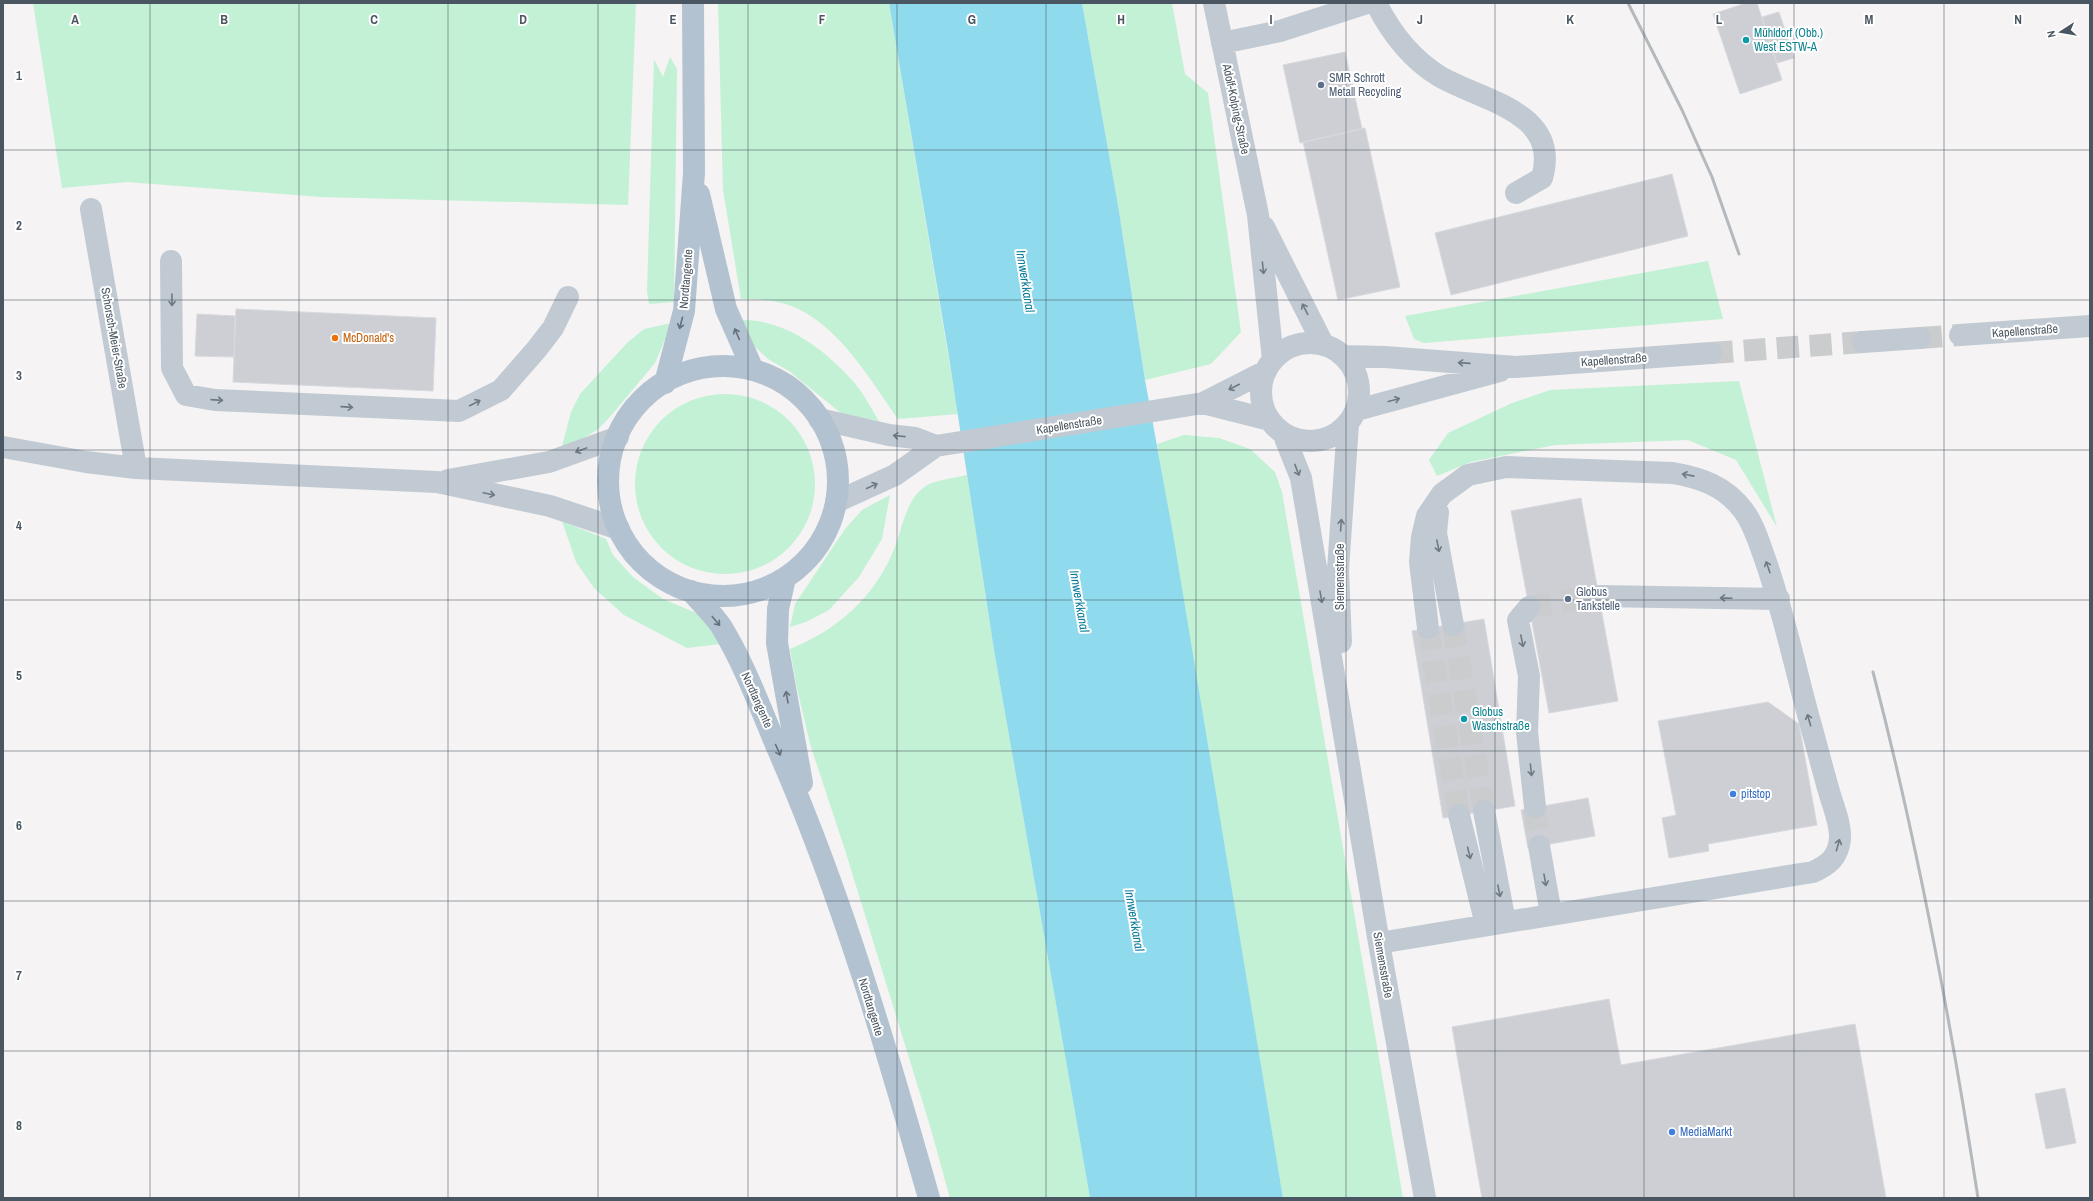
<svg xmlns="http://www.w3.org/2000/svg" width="2093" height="1201" viewBox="0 0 2093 1201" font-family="'Archivo Narrow',sans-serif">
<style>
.green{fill:#c3f1d5}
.water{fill:#90daee}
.building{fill:#cdcfd5;stroke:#d7d9de}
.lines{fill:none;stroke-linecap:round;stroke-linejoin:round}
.minor-tunnel{stroke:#caccce;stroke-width:22;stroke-dasharray:22 11;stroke-linecap:butt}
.minor{stroke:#c1cad2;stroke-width:22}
.major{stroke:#b3c2d1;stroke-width:22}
.rail{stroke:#b5b8bd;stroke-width:3}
.oneway{stroke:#6e7983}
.oneway2{stroke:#64717d}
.grid{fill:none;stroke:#4a5661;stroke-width:1;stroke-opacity:0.55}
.culture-dot{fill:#0f9aa8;stroke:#fff;stroke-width:1.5}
.service-dot{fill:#5c6f8a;stroke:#fff;stroke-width:1.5}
.food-dot{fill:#e8710a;stroke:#fff;stroke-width:1.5}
.shop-dot{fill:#3f7fe0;stroke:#fff;stroke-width:1.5}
.labels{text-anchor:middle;stroke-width:4;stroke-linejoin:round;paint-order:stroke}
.culture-label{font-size:12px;fill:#0d838f;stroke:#fff;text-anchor:start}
.service-label{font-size:12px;fill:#4e5e75;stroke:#fff;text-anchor:start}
.street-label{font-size:12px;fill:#4a5661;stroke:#fff}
.food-label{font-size:12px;fill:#c56008;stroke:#fff;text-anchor:start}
.shop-label{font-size:12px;fill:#366cbe;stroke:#fff;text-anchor:start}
.water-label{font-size:13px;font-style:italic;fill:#0c7c9b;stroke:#fff}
.grid-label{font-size:13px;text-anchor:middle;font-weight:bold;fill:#4a5661;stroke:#fff;stroke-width:4;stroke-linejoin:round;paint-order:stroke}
</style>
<rect width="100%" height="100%" fill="#f5f3f3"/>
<path class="green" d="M 33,3 L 636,3 L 628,205 L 321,197 L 127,182 L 62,188 Z
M 718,3 L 889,3 L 958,414 L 898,419 C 871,381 841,329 798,309 C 780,300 760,299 741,299 L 723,190 Z
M 1082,3 L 1172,3 L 1185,74 L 1208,93 L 1241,332 L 1211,364 L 1145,380 L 1118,205 Z
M 670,57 L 677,69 L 674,302 L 649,304 L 647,292 L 654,59 L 663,77 Z
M 1708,261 L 1723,319 L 1424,343 L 1414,339 L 1405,316 Z
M 740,320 C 785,319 823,348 852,380 C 863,392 871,408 879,421 L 842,414 L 789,371 L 768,359 L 752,344 Z
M 672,323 L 655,363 L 609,418 L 597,430 L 581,440 L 562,446 L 571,412 L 580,394 L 627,343 L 644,329 Z
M 1739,381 L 1777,527 L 1736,460 L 1688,440 L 1555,445 L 1471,462 L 1437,476 L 1429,460 L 1448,433 L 1512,403 L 1550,390 Z
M635 484a90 90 0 1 1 180 0a90 90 0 1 1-180 0Z
M 1184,435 L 1219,438 L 1250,449 L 1275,472 L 1282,492 L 1403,1198 L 1283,1198 L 1157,444 Z
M 967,475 L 994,650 L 1090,1198 L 950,1198 L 930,1126 L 845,850 L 810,744 L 796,684 L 790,649 C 839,629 875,597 895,547 C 902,528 907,497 926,486 C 934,480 956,478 967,475 Z
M 890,495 L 882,539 L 859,577 L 829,610 L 806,622 L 790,627 L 795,604 L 845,529 L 862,510 Z
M 562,521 L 606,539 L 613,555 L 633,577 L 663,599 L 701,615 L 720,644 L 687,648 L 624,615 L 594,588 L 576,562 Z"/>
<path class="water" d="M 889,3 L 1082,3 L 1118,205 L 1145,380 L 1173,534 L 1283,1198 L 1090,1198 L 994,650 L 948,351 Z"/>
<path class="building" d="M 1746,3 L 1757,3 L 1782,80 L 1740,94 L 1713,14 Z
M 1779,12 L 1794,58 L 1777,63 L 1762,17 Z
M 1345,52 L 1362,129 L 1300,143 L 1283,65 Z
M 1365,128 L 1400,287 L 1338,300 L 1303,142 Z
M 1672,174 L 1688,236 L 1451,295 L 1435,233 Z
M 236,309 L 436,318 L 433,391 L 233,382 Z
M 197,314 L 235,316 L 234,357 L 195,356 Z
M 1581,498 L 1618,701 L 1549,713 L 1511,511 Z
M 1484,619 L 1515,806 L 1443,818 L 1412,631 Z
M 1768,702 L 1799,724 L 1817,825 L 1708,844 L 1709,851 L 1669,858 L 1662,818 L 1676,815 L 1658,721 Z
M 1588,798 L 1595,836 L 1528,848 L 1521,810 Z
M 1609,999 L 1621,1065 L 1855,1024 L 1886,1198 L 1482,1198 L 1452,1027 Z
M 2065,1088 L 2076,1143 L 2046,1149 L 2035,1094 Z"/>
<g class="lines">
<path class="minor-tunnel" d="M 1920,338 L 1960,335
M 1711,353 L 1863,342
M 1529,607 L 1599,596
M 1453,625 L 1484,811
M 1428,628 L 1459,815
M 1535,807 L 1539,846"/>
<path class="minor" d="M 1214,3 L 1258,215 L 1273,360
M 1376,3 C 1391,33 1410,58 1439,76 C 1481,101 1561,111 1542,178 L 1516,193
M 1222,43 L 1280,31 L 1367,3
M 91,209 L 136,468
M 1264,227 L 1323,344
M 171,261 L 172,368 L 186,395 L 215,400 L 459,411 L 501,390 L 536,350 L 553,328 L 568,297
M 1960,335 L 2090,326
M 1863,342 L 1920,338
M1261 392a49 49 0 1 1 98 0a49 49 0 1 1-98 0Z
M 1344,356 L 1385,357 L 1516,367 L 1711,353
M 1203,403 L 1270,420
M 1357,410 L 1500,371
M 819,419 L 889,435 L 915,438 L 936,446
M 1283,433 L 1301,478 L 1379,943 L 1425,1198
M 3,447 L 86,462 L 136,468 L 437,482 L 550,506 L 619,529
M 448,480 L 549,462 L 618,437
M 836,502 L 895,475 L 936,446 L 1203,403 L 1266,371
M 1438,512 L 1436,533 L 1453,625
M 1599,596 L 1779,599
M 1529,607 L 1518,620 L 1529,676 L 1527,732 L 1535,807
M 1341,642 L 1338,570 L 1348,424
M 1484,811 L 1505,922
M 1459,815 L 1486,925
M 1539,846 L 1551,914
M 1379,943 L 1813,872 C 1828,865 1838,858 1840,839 C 1841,825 1834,808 1830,795 C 1823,771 1817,747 1810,722 C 1795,668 1784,613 1765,559 C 1759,543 1754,524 1743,510 C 1725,486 1701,478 1673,473 L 1506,467 L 1468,475 L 1442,494 L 1427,516 L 1422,537 L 1420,562 L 1428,628"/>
<path class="major" d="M 699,194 L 726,309 L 753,370
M608 481a115 115 0 1 1 230 0a115 115 0 1 1-230 0Z
M 665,383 L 684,311 L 694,173 L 693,3
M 785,578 L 778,609 L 777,643 L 802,783
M 691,591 C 701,603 713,614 721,626 C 745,665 761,710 779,752 C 842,896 886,1047 929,1198"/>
<path class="rail" d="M 1628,3 L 1682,110 L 1712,177 L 1739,254
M 1873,672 C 1918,845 1951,1022 1978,1198"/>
</g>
<defs><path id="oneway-shaft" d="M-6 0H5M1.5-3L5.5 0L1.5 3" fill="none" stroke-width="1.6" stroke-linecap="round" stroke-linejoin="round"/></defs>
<g class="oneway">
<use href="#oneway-shaft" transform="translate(1263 268) rotate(84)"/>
<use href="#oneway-shaft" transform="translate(172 300) rotate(89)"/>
<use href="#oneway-shaft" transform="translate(1305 309) rotate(-117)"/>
<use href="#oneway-shaft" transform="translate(1464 363) rotate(-176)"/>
<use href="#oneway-shaft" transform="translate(1234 387) rotate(153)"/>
<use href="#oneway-shaft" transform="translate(217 400) rotate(4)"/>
<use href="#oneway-shaft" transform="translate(1394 400) rotate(-15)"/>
<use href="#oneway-shaft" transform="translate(475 403) rotate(-27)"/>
<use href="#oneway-shaft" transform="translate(347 407) rotate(4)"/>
<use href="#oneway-shaft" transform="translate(899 436) rotate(-174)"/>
<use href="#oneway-shaft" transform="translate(581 450) rotate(160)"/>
<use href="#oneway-shaft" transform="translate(1297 470) rotate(69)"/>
<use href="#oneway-shaft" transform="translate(1688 475) rotate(-169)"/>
<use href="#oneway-shaft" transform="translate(872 486) rotate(-25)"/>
<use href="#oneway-shaft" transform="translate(489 494) rotate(12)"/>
<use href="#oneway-shaft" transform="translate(1341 525) rotate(-86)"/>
<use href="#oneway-shaft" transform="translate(1438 546) rotate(79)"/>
<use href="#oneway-shaft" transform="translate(1768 567) rotate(-109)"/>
<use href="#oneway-shaft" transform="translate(1321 597) rotate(80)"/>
<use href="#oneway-shaft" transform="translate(1726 598) rotate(-178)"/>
<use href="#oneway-shaft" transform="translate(1522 641) rotate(79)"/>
<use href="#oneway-shaft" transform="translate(1809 720) rotate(-106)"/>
<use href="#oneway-shaft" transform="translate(1531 770) rotate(84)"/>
<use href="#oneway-shaft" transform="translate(1838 845) rotate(-74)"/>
<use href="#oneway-shaft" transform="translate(1469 853) rotate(76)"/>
<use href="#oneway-shaft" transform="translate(1545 880) rotate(80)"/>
<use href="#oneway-shaft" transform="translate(1499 891) rotate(79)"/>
</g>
<g class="oneway2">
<use href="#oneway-shaft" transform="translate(681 323) rotate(105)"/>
<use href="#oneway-shaft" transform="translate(737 334) rotate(-113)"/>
<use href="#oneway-shaft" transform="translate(716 621) rotate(50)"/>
<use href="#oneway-shaft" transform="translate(787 697) rotate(-100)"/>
<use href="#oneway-shaft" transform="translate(778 750) rotate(66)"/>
</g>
<path class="grid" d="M 150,3 L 150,1198M 299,3 L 299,1198M 448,3 L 448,1198M 598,3 L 598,1198M 748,3 L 748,1198M 897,3 L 897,1198M 1046,3 L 1046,1198M 1196,3 L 1196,1198M 1346,3 L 1346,1198M 1495,3 L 1495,1198M 1644,3 L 1644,1198M 1794,3 L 1794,1198M 1944,3 L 1944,1198M 3,150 L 2090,150M 3,300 L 2090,300M 3,450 L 2090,450M 3,600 L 2090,600M 3,751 L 2090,751M 3,901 L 2090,901M 3,1051 L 2090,1051"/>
<g class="culture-dot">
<circle cx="1746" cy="40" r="4"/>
<circle cx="1464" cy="719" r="4"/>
</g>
<g class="service-dot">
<circle cx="1321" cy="85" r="4"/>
<circle cx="1568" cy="599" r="4"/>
</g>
<circle class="food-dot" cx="335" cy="338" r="4"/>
<g class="shop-dot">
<circle cx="1733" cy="794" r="4"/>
<circle cx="1672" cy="1132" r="4"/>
</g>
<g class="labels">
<g class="culture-label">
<text x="1754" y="37">Mühldorf (Obb.)<tspan x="1754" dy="14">West ESTW-A</tspan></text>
<text x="1472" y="716">Globus<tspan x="1472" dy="14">Waschstraße</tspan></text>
</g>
<g class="service-label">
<text x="1329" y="82">SMR Schrott<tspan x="1329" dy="14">Metall Recycling</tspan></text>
<text x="1576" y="596">Globus<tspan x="1576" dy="14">Tankstelle</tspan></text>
</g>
<g class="street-label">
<text transform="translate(1236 109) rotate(78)" y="4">Adolf-Kolping-Straße</text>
<text transform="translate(686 279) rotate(-85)" y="4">Nordtangente</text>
<text transform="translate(2025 331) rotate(-4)" y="4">Kapellenstraße</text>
<text transform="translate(114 338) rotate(80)" y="4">Schorsch-Meier-Straße</text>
<text transform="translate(1614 360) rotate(-4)" y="4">Kapellenstraße</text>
<text transform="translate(1069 425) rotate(-9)" y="4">Kapellenstraße</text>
<text transform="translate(1340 577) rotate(-90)" y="4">Siemensstraße</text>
<text transform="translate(757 700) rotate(66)" y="4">Nordtangente</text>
<text transform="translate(1383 965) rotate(80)" y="4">Siemensstraße</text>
<text transform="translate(871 1007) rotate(73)" y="4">Nordtangente</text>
</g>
<g class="food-label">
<text x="343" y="342">McDonald's</text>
</g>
<g class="shop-label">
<text x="1741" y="798">pitstop</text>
<text x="1680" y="1136">MediaMarkt</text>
</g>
<g class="water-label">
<text transform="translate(1026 281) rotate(81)" y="5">Innwerkkanal</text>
<text transform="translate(1080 601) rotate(80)" y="5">Innwerkkanal</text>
<text transform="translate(1135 920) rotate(80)" y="5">Innwerkkanal</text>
</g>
</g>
<g class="grid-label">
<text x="75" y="24">A</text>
<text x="224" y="24">B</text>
<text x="374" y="24">C</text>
<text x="523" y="24">D</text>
<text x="673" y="24">E</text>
<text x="822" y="24">F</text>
<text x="972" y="24">G</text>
<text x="1121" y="24">H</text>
<text x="1271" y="24">I</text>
<text x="1420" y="24">J</text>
<text x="1570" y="24">K</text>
<text x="1719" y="24">L</text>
<text x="1869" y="24">M</text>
<text x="2018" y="24">N</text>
<text x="19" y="80">1</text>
<text x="19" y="230">2</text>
<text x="19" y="380">3</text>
<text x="19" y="530">4</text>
<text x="19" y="680">5</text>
<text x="19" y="830">6</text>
<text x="19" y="980">7</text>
<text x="19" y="1130">8</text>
</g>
<rect width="2093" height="1201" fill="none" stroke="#4a5661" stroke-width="8"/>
<g transform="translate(2061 32) rotate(258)" stroke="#ffffff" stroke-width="3" paint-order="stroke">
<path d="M0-3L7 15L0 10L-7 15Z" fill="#4a5661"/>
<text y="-6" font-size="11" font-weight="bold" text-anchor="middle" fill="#4a5661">N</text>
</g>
</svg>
